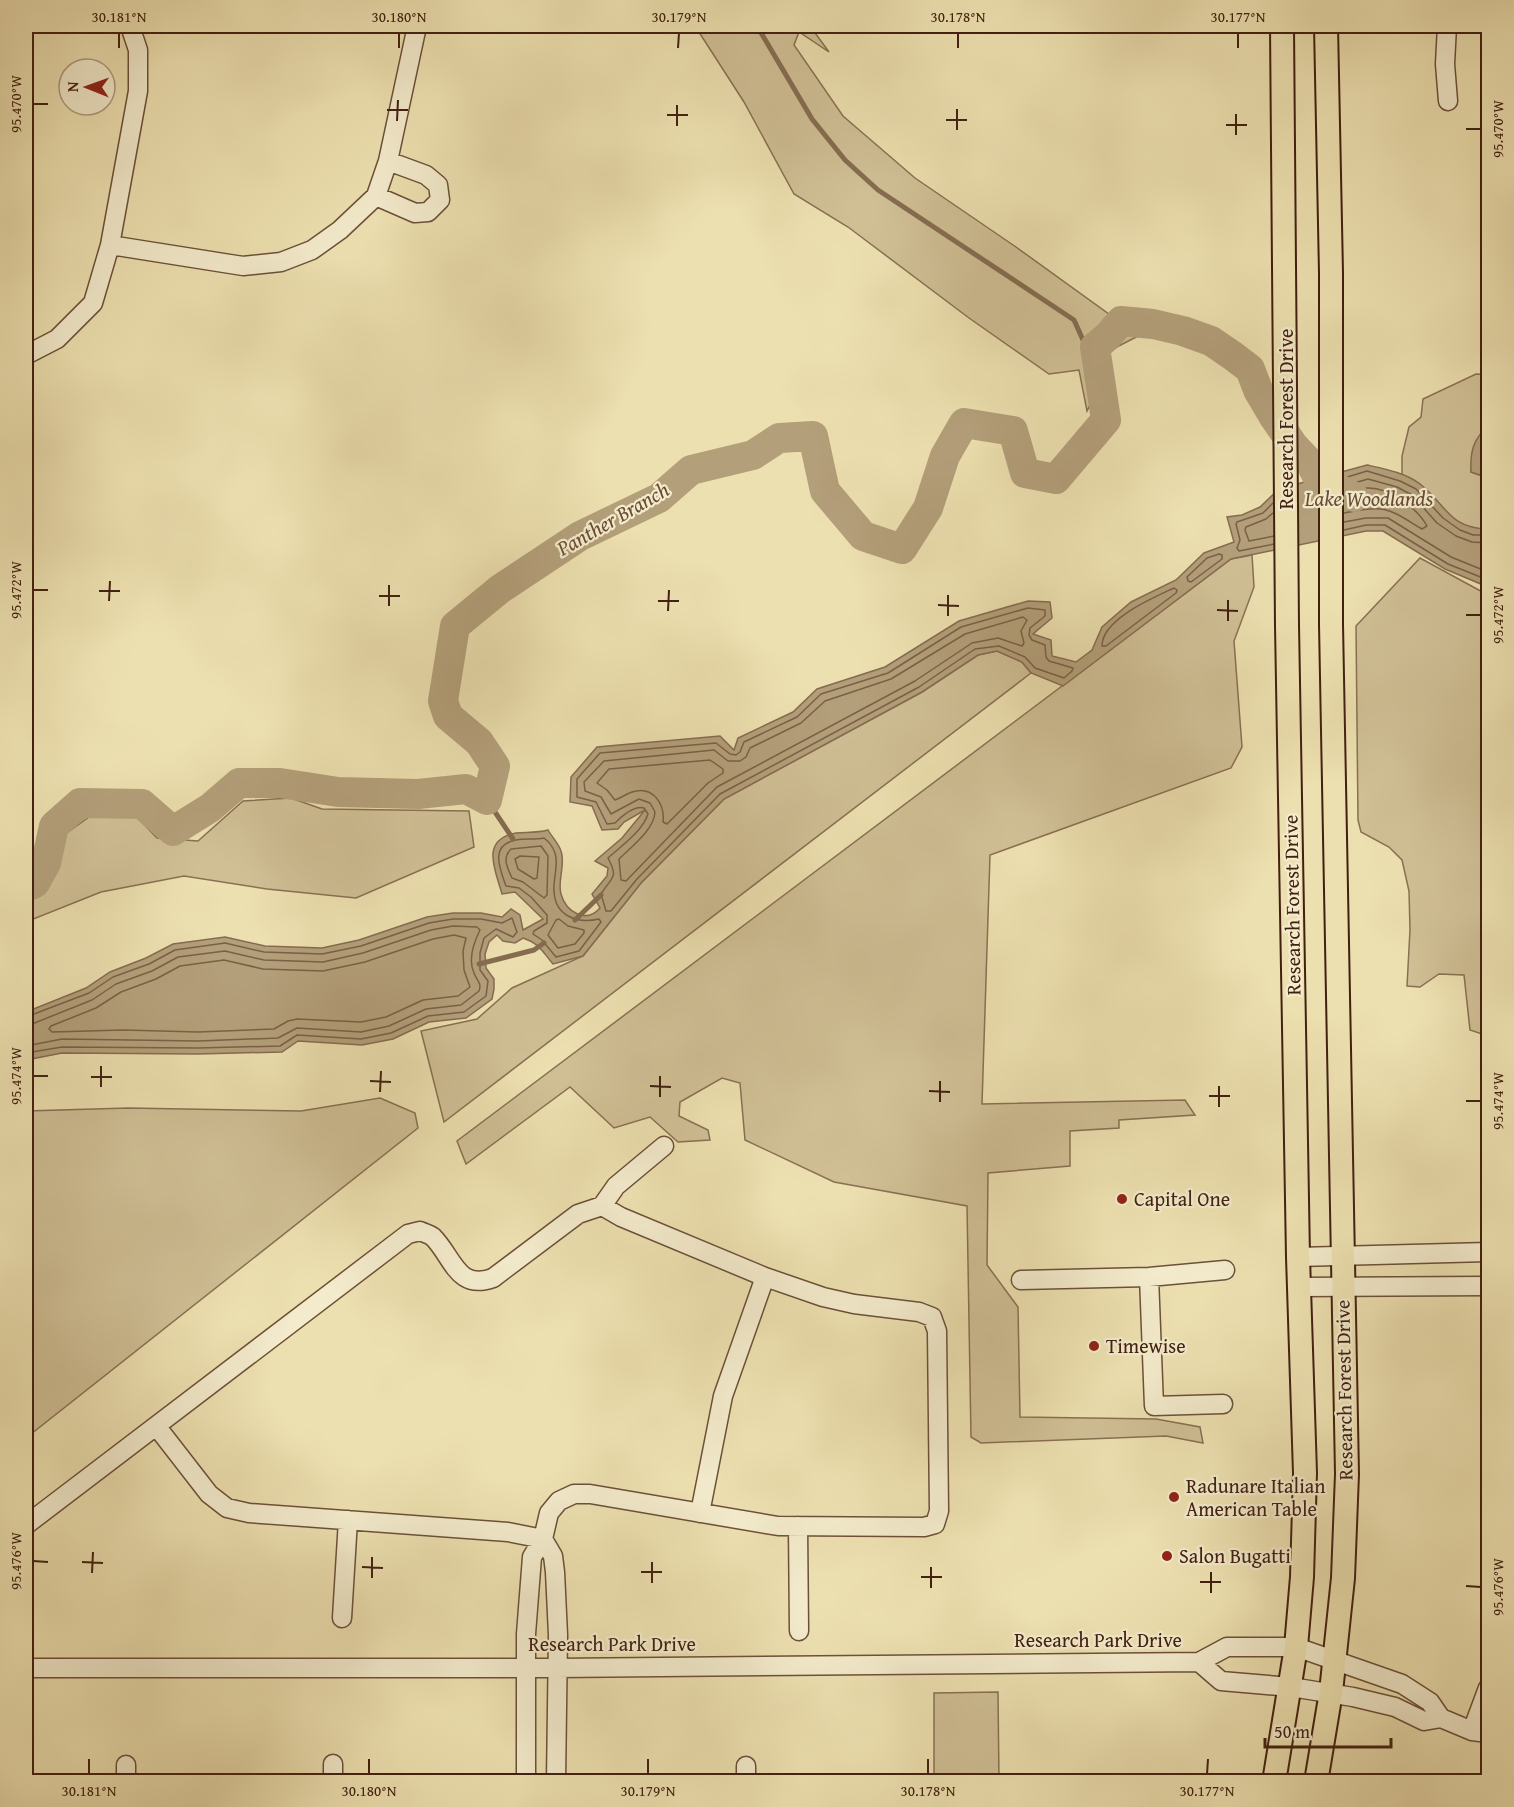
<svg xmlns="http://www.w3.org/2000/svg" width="1514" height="1807" viewBox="0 0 1514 1807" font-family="'Gentium Book Plus',serif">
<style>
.green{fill:#d0bf95;stroke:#887052;stroke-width:1.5}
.water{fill:#b39f7a;stroke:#856c50;stroke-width:1.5}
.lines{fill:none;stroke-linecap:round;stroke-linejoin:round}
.shore{stroke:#7a6045;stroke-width:1.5}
.stream{stroke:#856c50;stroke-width:5}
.river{stroke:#b39f7a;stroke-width:30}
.minor-casing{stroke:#6c5038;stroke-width:21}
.major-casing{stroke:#412010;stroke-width:26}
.minor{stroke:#f3ebcc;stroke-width:18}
.major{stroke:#ede0b0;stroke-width:22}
.ticks{fill:none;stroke:#412010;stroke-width:2}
.poi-dot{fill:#8f2418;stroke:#f3ebcc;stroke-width:2}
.labels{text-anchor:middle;stroke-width:4.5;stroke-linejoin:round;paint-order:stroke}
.street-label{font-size:20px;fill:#412010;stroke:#f3ebcc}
.poi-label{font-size:20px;fill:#412010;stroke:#f3ebcc;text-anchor:start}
.water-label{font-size:21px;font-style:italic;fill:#694c35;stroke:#f3ebcc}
.neatline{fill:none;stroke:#412010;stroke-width:2}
.ticks-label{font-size:15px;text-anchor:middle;fill:#412010}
</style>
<rect width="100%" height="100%" fill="#ede0b0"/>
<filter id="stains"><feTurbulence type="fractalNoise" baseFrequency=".00333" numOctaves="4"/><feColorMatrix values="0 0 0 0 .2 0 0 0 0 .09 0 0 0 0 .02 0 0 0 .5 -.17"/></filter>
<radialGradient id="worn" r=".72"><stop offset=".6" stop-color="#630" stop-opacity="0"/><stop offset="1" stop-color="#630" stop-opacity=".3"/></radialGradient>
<path class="green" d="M 695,26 L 810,26 L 829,52 L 799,32 L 794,45 L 843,116 L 915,178 L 1016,247 L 1109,314 L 1149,321 L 1150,330 L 1105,353 L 1107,399 L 1095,395 L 1087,411 L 1079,370 L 1049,374 L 969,318 L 848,227 L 794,194 L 744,102 Z
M 1476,374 L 1488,375 L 1488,427 L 1482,431 L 1471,472 L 1488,478 L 1488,529 L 1474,529 L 1463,525 L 1447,514 L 1420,484 L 1402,475 L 1402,456 L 1409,427 L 1421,417 L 1423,399 Z
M 1252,555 L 1254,587 L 1234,641 L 1242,747 L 1231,768 L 990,855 L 982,1104 L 1185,1100 L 1195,1115 L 1119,1120 L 1119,1128 L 1070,1131 L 1070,1166 L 988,1173 L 987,1265 L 1018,1307 L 1020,1417 L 1156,1419 L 1200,1427 L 1203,1443 L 1166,1436 L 981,1443 L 971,1437 L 967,1206 L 834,1182 L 745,1140 L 740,1083 L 722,1078 L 680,1102 L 679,1116 L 708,1130 L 710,1140 L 678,1142 L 650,1117 L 614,1128 L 570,1087 L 466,1164 L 457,1141 L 1231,559 Z
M 1420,558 L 1488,595 L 1488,1036 L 1470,1030 L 1464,975 L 1439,974 L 1420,987 L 1407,986 L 1410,930 L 1409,891 L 1402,860 L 1389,847 L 1361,832 L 1358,820 L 1356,626 Z
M 997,651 L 1022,662 L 1031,673 L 444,1122 L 421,1031 L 477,1019 L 512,988 L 583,956 L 641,883 L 724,799 L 922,692 L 978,655 Z
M 291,798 L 322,809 L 469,811 L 474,847 L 356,898 L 267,889 L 184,876 L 101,892 L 26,922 L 26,905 L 52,873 L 64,835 L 99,810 L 135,815 L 157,838 L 198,841 L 243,801 Z
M 380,1098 L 415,1113 L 418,1128 L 26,1438 L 26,1111 L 128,1108 L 301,1111 Z
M 998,1692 L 999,1781 L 934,1781 L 934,1693 Z"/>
<path class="water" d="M 1488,427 L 1488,478 L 1471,472 C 1470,453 1473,438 1488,427 Z
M 1367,465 C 1385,469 1406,473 1420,484 C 1447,505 1448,528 1488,529 L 1488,587 L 1445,569 L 1383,531 L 1366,531 L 1231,559 L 1063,686 L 1031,673 L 1022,662 L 997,651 L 978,655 L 922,692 L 724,799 L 641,883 L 583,956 L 553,964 C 542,951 540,944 523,938 L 515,943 L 503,941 L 497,935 L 489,942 L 485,954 L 486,968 L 494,979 L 494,989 L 492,999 L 466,1018 L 429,1022 L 393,1039 L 362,1045 L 298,1041 L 282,1052 L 198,1054 L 62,1053 L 26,1060 L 26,1012 L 86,988 L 110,972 L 146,958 L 173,944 L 225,937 L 265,946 L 322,948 L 359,940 L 427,917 L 453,913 L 481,913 L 502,917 L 511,909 L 520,915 L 523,930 L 543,919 L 515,892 L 502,894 C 496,871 479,840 516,833 C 527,832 537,833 548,830 C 552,837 559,844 561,851 C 566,864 557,881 561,894 C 566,912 586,924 600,908 L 592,894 L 607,876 L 608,868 L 595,861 L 622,838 L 645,810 L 624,822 L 618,829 L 602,830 L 592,806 L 570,802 L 571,777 L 597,747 L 720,736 L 734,750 L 738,738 L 793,712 L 817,689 L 885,667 L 959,621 L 1028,601 L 1050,602 L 1052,618 L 1033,634 L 1051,640 L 1052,656 L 1076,662 L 1092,650 L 1102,627 L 1131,602 L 1176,580 L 1204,553 L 1234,542 L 1227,517 L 1242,515 L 1260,507 L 1279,489 Z"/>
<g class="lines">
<path class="shore" d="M 1344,478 L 1367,471 L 1400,481 L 1416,489 L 1443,518 L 1460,530 L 1473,535 L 1488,535
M 1344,486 L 1368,479 L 1397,487 L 1412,495 L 1437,523 L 1456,536 L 1472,542 L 1488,543
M 1344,495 C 1351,493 1360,489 1367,488 C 1389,487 1417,508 1427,526 L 1422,529 C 1387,508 1386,504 1344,513
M 1273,503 L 1263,513 L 1237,522 L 1236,524 L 1240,540 L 1237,548 L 1239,551 L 1274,544
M 1273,513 L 1266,519 L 1246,527 L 1245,530 L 1249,541 L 1274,536
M 1344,522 L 1366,518 L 1388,518 L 1451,557 L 1488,572
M 1344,530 L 1366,525 L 1385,525 L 1448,564 L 1488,580
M 1219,554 L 1222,555 L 1222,559 L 1191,582 L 1188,581 L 1187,577 L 1207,558 Z
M 1174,588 L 1177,590 L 1176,593 L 1106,646 L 1102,646 C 1102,619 1153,598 1174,588 Z
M 1028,608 L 1045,610 L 1045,616 L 1030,628 L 1029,635 L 1032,640 L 1045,645 L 1046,657 L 1049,661 L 1073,668 L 1072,671 L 1064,678 L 1035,668 L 1025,657 L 999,646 L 975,649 L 919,687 L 720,794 L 637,879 L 611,911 L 606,911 L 601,894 C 612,876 619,879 608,858 C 621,846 642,832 648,814 L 644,808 C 634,805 622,816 615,823 L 607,824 L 596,802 L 577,797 L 577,779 L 600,753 L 716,743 L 730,754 L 736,755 L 740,752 L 744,742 L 797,717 L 821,694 L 888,673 L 961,627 Z
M 1023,617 L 1027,620 L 1021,631 L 1024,643 L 1022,646 L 998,638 L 972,643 L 915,681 L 717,787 L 626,881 L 621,880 L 619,859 C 631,847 654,830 655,812 L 650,803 L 639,799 L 611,814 L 601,797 L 585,791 L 584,782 L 604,761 L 714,750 L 728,761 L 740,761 L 746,757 L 750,748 L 801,723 L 825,701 L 891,679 L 965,634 Z
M 710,760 L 723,769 L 723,773 L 708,783 L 667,824 L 663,822 C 665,804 653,785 632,792 C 626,794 621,798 615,800 L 607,790 L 597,783 L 609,769 Z
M 544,838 C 548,841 553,847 555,853 C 559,864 553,879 554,891 C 555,916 577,924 599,919 L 601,922 L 579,951 L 556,957 L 542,940 L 533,934 L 534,931 L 547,923 L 547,915 L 531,897 L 519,888 L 506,886 C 500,869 489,845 516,840 C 525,838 535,840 544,838 Z
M 541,846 L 548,856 L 547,895 L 544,898 L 523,882 L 512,878 C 507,867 502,858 511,849 Z
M 520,856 L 539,857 L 537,878 L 534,879 L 518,869 L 515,859 Z
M 559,919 L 568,926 L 584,930 L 584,933 L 575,944 L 558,948 L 548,935 L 556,920 Z
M 454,935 L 466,938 L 463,951 L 464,970 L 470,987 L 458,996 L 423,1000 L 386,1017 L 361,1022 L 297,1019 L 288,1021 L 274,1029 L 198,1032 L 123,1030 L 52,1032 L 49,1029 L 51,1026 L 96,1008 L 121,992 L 156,979 L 180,966 L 224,960 L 263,969 L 323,971 L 365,962 L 433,939 Z
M 26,1017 L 89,993 L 113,977 L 149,964 L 175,950 L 225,943 L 264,952 L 322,954 L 361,946 L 429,923 L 453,919 L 481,919 L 502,923 L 512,918 L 517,932 L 513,937 L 496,929 L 484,938 L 480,953 L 480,970 L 488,981 L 486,996 L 464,1012 L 428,1016 L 391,1033 L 361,1039 L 297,1035 L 280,1046 L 198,1048 L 62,1047 L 26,1053
M 26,1025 L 32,1024 L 92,1000 L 116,984 L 152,971 L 178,957 L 225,951 L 264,960 L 323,962 L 363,953 L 431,930 L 453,926 L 477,927 L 480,930 C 474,942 468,960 474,973 C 477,981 482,983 479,991 L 461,1005 L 426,1009 L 389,1026 L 361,1032 L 297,1028 L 278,1038 L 198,1041 L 62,1039 L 26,1046"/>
<path class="stream" d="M 757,26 L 812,119 L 845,160 L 878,190 L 1074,320 L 1083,340 L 1095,347
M 487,800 L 513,839
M 575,920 L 601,895
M 479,964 L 534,950 L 544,943"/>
<path class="river" d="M 26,887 L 35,883 L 46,863 L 54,826 L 80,803 L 142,804 L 173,831 L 210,808 L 239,783 L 280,783 L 338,792 L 418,794 L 466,789 L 487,800 L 495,766 L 479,742 L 448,716 L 443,701 L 455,626 L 500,589 L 580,536 L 659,498 L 691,470 L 753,455 L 779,438 L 813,436 L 825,491 L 863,536 L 902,549 L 928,508 L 945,456 L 964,423 L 1013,431 L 1025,473 L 1056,479 L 1106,420 L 1095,347 L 1108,336 L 1121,321 L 1153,324 L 1183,331 L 1211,341 L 1233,356 L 1250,369 L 1258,390 L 1274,417 L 1293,445 L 1311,464 L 1318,478 L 1354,497"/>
<defs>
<path id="minor" d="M 1447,26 L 1445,64 L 1448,101
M 376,196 L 415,213 L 428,212 L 440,200 L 438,185 L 426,175 L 388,161
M 110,245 L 243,266 L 281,262 L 312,250 L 340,230 L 376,196 L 388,161 L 417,26
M 26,355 L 57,339 L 93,303 L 110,245 L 138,91 L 138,50 L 130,26
M 602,1206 L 616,1186 L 664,1146
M 1298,1257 L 1488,1252
M 1149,1277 L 1154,1406 L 1223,1404
M 1021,1280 L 1149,1277 L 1225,1270
M 1299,1287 L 1488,1286
M 157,1427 L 209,1494 L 227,1508 L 249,1513 L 508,1532 L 543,1539 L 553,1556 L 555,1572 L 558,1635 L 556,1782
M 700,1513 L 723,1396 L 765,1277
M 26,1525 L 408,1234 L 420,1231 C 424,1233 429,1234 433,1237 C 453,1257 457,1291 493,1278 L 578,1214 L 602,1206 L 621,1217 L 765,1277 L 823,1297 L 854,1304 L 919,1312 L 932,1317 L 937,1331 L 939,1511 L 935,1524 L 924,1527 L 778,1526 L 590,1494 L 574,1494 L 559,1501 L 549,1513 L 543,1539 L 532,1557 L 526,1634 L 526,1782
M 798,1526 L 799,1631
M 342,1618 L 348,1520
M 1199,1662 L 1221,1681 L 1291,1687 L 1353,1697 L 1395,1707 L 1424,1721 L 1441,1718 L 1472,1731
M 26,1668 L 557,1668 L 1199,1662 L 1227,1647 L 1296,1647 L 1402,1684 L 1430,1702 L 1441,1718
M 1488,1688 L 1472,1731 L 1488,1733
M 333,1764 L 333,1782
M 126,1765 L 126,1782
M 746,1782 L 746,1766"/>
<path id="major" d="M 1274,1782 L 1296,1647 L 1302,1577 L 1305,1473 L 1298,1257 L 1287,625 L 1282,26
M 1316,1782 L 1331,1692 L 1343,1578 L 1347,1474 L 1331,624 L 1331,273 L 1326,26"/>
</defs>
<use href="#minor" class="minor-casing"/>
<use href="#major" class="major-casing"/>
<use href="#minor" class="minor"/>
<use href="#major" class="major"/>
</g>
<path class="ticks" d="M 119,48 L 119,33M 399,48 L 399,33M 678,48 L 679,33M 958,48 L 958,33M 1238,48 L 1238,33M 33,104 L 48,104M 387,110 L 408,110M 667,115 L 688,115M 946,120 L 967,120M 397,121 L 398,100M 1226,125 L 1247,125M 677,126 L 677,105M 1466,129 L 1481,129M 957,130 L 957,109M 1236,135 L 1236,114M 33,590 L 48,590M 99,591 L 120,591M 379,596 L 400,596M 109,601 L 110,581M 658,601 L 679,601M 938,605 L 959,606M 389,606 L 389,585M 1217,610 L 1238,611M 668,611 L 669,590M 1466,615 L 1481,615M 948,616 L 948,595M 1228,621 L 1228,600M 33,1076 L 48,1076M 91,1077 L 112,1077M 370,1081 L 391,1082M 650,1086 L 671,1087M 101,1087 L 101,1066M 929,1091 L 950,1092M 380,1092 L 381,1071M 1209,1096 L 1230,1096M 660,1097 L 660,1076M 1466,1101 L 1481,1101M 940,1102 L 940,1081M 1219,1107 L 1219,1086M 33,1561 L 48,1562M 82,1562 L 103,1563M 362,1567 L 383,1568M 641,1572 L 662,1572M 92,1573 L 93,1552M 921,1577 L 942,1577M 372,1578 L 372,1557M 1200,1582 L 1221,1582M 652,1583 L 652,1562M 1466,1586 L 1481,1587M 931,1588 L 931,1567M 1211,1593 L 1211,1572M 89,1774 L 89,1759M 369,1774 L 369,1759M 648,1774 L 648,1759M 928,1774 L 928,1759M 1207,1774 L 1208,1759"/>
<g class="poi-dot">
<circle cx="1122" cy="1199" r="6"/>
<circle cx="1094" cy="1346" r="6"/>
<circle cx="1174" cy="1497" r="6"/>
<circle cx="1167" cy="1556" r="6"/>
</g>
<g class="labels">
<g class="street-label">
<text transform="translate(1286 419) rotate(-90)" y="7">Research Forest Drive</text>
<text transform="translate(1292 905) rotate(-91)" y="7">Research Forest Drive</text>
<text transform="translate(1344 1390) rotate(-91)" y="7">Research Forest Drive</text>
<text x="1098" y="1647">Research Park Drive</text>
<text x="612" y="1651">Research Park Drive</text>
</g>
<g class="poi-label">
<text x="1134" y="1206">Capital One</text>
<text x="1106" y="1353">Timewise</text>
<text x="1186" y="1493">Radunare Italian<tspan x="1186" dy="23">American Table</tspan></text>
<text x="1179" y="1563">Salon Bugatti</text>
</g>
<g class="water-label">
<text x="1369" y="506">Lake Woodlands</text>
<text transform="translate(613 519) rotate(-30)" y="7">Panther Branch</text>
</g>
</g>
<rect width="1514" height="1807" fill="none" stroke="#ede0b0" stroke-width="66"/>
<g transform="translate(87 87) rotate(271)"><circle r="28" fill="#f3ebcc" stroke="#ac9a81" stroke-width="1.5"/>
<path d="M0-4.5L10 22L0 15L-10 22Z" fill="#8f2418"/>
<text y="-9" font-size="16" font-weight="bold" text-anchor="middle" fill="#412010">N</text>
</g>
<path d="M1265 1738v9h126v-9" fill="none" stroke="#412010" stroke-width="3"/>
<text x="1274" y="1738" font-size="18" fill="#412010" stroke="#f3ebcc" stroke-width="4.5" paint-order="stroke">50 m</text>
<rect x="33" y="33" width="1448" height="1741" class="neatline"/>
<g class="ticks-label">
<text x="119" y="22">30.181°N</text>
<text x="399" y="22">30.180°N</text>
<text x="679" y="22">30.179°N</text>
<text x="958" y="22">30.178°N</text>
<text x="1238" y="22">30.177°N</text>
<text transform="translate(16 104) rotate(-90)" y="5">95.470°W</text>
<text transform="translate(1498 129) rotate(-90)" y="5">95.470°W</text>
<text transform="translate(16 590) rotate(-90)" y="5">95.472°W</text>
<text transform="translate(1498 615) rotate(-90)" y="5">95.472°W</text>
<text transform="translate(16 1076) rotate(-90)" y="5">95.474°W</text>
<text transform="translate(1498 1101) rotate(-90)" y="5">95.474°W</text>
<text transform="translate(16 1561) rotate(-90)" y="5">95.476°W</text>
<text transform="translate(1498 1587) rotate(-90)" y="5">95.476°W</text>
<text x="89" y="1796">30.181°N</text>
<text x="369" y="1796">30.180°N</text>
<text x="648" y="1796">30.179°N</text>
<text x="928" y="1796">30.178°N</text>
<text x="1207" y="1796">30.177°N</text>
</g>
<rect width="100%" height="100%" filter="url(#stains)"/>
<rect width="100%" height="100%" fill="url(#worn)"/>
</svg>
